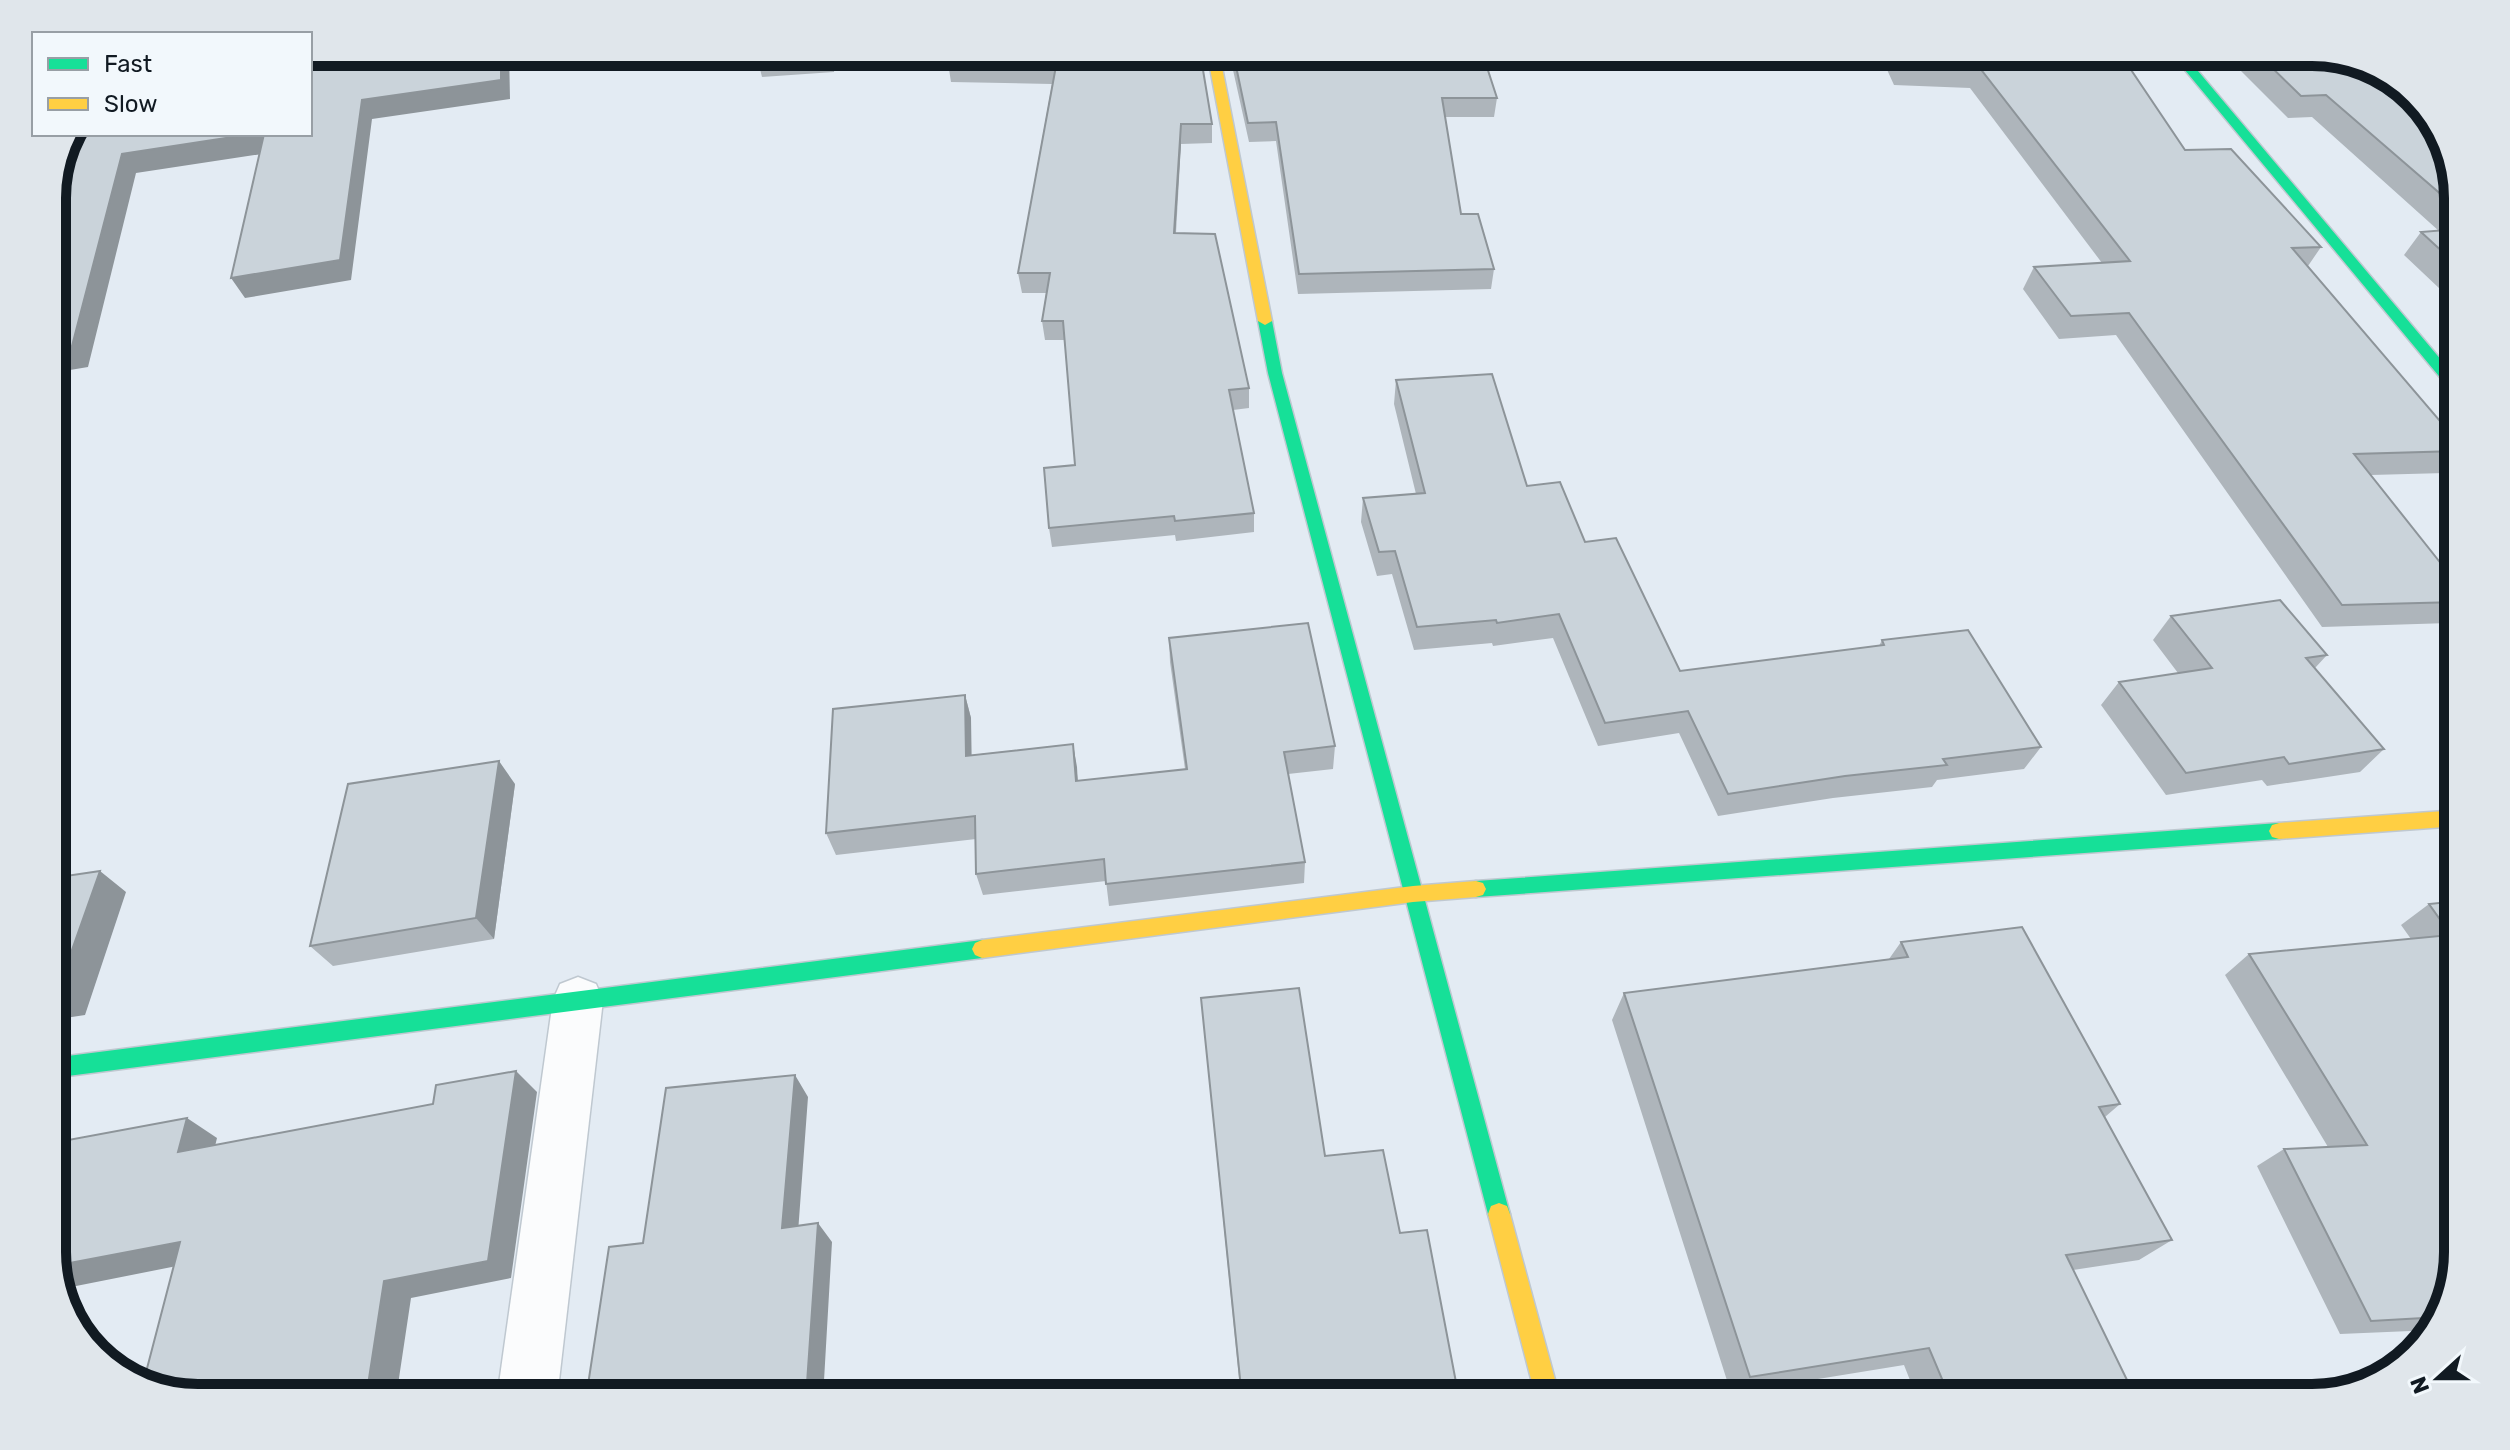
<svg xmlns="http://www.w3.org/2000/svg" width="2510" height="1450" viewBox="0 0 2510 1450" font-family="Rubik,sans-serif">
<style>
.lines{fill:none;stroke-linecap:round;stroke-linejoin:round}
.street-casing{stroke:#bfc8d0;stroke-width:3}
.fast-casing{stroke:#bfc8d0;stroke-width:3}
.slow-casing{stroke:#bfc8d0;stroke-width:3}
.street{fill:#fbfcfd;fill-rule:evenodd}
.fast{fill:#16e098;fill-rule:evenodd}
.slow{fill:#ffcf43;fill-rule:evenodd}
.wall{fill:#aeb5bb}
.shaded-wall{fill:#8d9499}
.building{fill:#cad3da;stroke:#8d9499;stroke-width:2}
.rim{fill:none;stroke:#111a22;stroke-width:10}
</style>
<rect width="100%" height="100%" fill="#e3ebf3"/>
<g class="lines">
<defs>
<path id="street" d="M 578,977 L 596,984 L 603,1000 L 557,1398 L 497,1398 L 553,1000 L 560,984 Z"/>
<path id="fast" d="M 2170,52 L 2182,52 L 2458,380 L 2458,395 L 2453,393 Z
M 1265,317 L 1272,321 L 1282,373 L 1510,1214 L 1507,1222 L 1499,1225 L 1491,1222 L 1488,1214 L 1268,373 L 1258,321 Z
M 2279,823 L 2286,825 L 2289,831 L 2286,837 L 2279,839 L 1476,897 L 1469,895 L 1466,889 L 1469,883 L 1476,881 Z
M 982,940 L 989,943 L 992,949 L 989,955 L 982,958 L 52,1078 L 52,1058 Z"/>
<path id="slow" d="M 1207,52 L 1219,52 L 1272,321 L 1265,325 L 1258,321 Z
M 2458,810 L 2458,826 L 2279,839 L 2272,837 L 2269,831 L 2272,825 L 2279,823 Z
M 1476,881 L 1483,883 L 1486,889 L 1483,895 L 1476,897 L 1413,902 L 982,958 L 975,955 L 972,949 L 975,943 L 982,940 L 1413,886 Z
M 1499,1203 L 1507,1206 L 1510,1214 L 1560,1398 L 1536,1398 L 1488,1214 L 1491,1206 Z"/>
</defs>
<use href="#street" class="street-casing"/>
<use href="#fast" class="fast-casing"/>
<use href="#slow" class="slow-casing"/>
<use href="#street" class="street"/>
<use href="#fast" class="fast"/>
<use href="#slow" class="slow"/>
</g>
<path class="wall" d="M 835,52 L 834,72 L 762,77 L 757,57 Z
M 1200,52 L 1212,124 L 1212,143 L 1181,144 L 1176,233 L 1249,388 L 1249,408 L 1233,410 L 1254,513 L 1254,532 L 1176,541 L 1175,535 L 1052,547 L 1049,528 L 1075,465 L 1065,340 L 1045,340 L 1042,321 L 1046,293 L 1022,293 L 1018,273 L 1052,84 L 951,82 L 948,63 Z
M 1229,52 L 1482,52 L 1497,98 L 1494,117 L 1445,117 L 1461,214 L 1494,269 L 1491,289 L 1298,294 L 1276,141 L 1249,142 Z
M 1879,52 L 2119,52 L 2185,150 L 2321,247 L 2308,266 L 2458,442 L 2458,459 L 2445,473 L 2371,475 L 2458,585 L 2458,614 L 2449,623 L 2322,627 L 2116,335 L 2059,339 L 2023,289 L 2034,267 L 2102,263 L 1970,88 L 1894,85 Z
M 2222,52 L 2312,52 L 2458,189 L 2458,306 L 2404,255 L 2421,232 L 2439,231 L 2312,117 L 2288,118 Z
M 1396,380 L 1527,486 L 1585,542 L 1680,671 L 1879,646 L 1882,640 L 2041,747 L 2024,769 L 1937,780 L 1932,787 L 1833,798 L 1718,816 L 1679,733 L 1598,746 L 1553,638 L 1493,646 L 1492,643 L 1414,650 L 1392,574 L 1377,576 L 1361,522 L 1363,498 L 1416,494 L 1394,404 Z
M 2171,616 L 2327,655 L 2315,668 L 2384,749 L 2360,772 L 2267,786 L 2262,780 L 2166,795 L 2101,705 L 2119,682 L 2178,673 L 2153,640 Z
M 1169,638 L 1335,746 L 1333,769 L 1288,774 L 1305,862 L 1304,883 L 1109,906 L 1106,881 L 983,895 L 976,874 L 976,839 L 836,855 L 826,833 L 965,695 L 971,718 L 971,755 L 1073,744 L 1078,781 L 1185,769 L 1170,662 Z
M 515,784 L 494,939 L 333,966 L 310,946 Z
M 2458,901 L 2458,1253 L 2439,1325 L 2434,1330 L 2340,1334 L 2257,1166 L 2284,1149 L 2328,1147 L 2225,975 L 2249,954 L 2411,939 L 2401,925 L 2429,904 Z
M 1901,942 L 2120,1104 L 2105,1117 L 2172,1240 L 2139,1260 L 2073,1270 L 2128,1382 L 2096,1398 L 1917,1398 L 1904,1365 L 1731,1393 L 1612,1020 L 1624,993 L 1889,959 Z
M 1201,998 L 1325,1156 L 1400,1233 L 1459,1398 L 1241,1398 Z"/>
<path class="shaded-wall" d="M 310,52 L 357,52 L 310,59 Z
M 501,52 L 509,52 L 510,99 L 372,119 L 351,280 L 245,298 L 231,278 L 362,100 Z
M 829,52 L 835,52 L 834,72 L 829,53 Z
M 1181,124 L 1181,144 L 1174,253 L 1174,233 Z
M 252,134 L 265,134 L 275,152 L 136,173 L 88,367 L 52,373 L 52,350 L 122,154 Z
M 965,695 L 971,718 L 972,779 L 966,756 Z
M 1073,744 L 1077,767 L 1079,804 L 1076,781 Z
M 499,761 L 515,784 L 494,939 L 476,918 Z
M 100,871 L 126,892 L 85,1015 L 52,1020 L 52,996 Z
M 516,1071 L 537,1092 L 511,1278 L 411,1298 L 396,1398 L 366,1398 L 384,1281 Z
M 795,1075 L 808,1097 L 797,1246 L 782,1228 Z
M 187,1118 L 217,1138 L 209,1171 L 178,1152 Z
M 818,1223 L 832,1242 L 823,1398 L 806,1398 Z
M 180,1242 L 212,1259 L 61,1289 L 54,1266 Z"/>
<path class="building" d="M 363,52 L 501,52 L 501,80 L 362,100 L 340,260 L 231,278 L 264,134 L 310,134 L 310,59 Z
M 758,52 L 829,52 L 757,57 Z
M 951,52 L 1200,52 L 1212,124 L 1181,124 L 1174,233 L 1215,234 L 1249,388 L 1229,390 L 1254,513 L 1175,521 L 1174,516 L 1049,528 L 1044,468 L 1075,465 L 1063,321 L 1042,321 L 1050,273 L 1018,273 L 1056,66 L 948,63 Z
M 1233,52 L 1482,52 L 1497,98 L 1442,98 L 1461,214 L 1478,214 L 1494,269 L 1299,274 L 1276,122 L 1248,123 Z
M 1896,52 L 2119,52 L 2185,150 L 2231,149 L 2321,247 L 2292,248 L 2458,442 L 2458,451 L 2354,454 L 2458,585 L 2458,602 L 2342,605 L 2129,313 L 2071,316 L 2034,267 L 2130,261 L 1979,67 L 1902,63 Z
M 2256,52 L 2312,52 L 2385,71 L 2434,117 L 2458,189 L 2458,209 L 2326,95 L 2301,96 Z
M 77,134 L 252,134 L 122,154 L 72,346 L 52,350 L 52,189 Z
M 2458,229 L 2458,266 L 2421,232 Z
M 1492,374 L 1527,486 L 1560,482 L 1585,542 L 1616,538 L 1680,671 L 1884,645 L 1882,640 L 1968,630 L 2041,747 L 1943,759 L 1947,765 L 1845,776 L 1728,794 L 1688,711 L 1605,723 L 1559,614 L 1497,623 L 1496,620 L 1417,627 L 1395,551 L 1379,552 L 1363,498 L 1425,493 L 1396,380 Z
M 2280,600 L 2327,655 L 2306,658 L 2384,749 L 2289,764 L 2284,757 L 2186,773 L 2119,682 L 2212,668 L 2171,616 Z
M 1308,623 L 1335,746 L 1284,752 L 1305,862 L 1106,884 L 1104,859 L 976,874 L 975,816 L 826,833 L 833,709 L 965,695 L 966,756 L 1073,744 L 1076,781 L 1187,769 L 1169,638 Z
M 499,761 L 476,918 L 310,946 L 348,784 Z
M 100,871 L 56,995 L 52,996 L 52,878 Z
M 2458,901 L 2458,1253 L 2441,1317 L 2371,1321 L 2284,1149 L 2367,1145 L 2249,954 L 2451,935 L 2429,904 Z
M 2022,927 L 2120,1104 L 2099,1107 L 2172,1240 L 2066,1255 L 2128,1382 L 2031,1398 L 1950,1398 L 1929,1348 L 1750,1377 L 1624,993 L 1908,957 L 1901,942 Z
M 1299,988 L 1325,1156 L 1383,1150 L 1400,1233 L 1427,1230 L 1459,1398 L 1242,1398 L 1201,998 Z
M 516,1071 L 488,1261 L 384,1281 L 366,1398 L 198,1398 L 136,1382 L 144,1380 L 180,1242 L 54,1266 L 52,1261 L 52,1143 L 187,1118 L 178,1152 L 433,1104 L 436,1085 Z
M 795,1075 L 782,1228 L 818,1223 L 806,1398 L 586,1398 L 609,1247 L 643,1243 L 666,1088 Z"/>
<path d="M0 0H2510V1450H0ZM198 66H2312A132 132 0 0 1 2444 198V1252A132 132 0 0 1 2312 1384H198A132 132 0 0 1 66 1252V198A132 132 0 0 1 198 66Z" fill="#e0e6eb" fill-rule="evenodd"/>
<path class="rim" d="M198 66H2312A132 132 0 0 1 2444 198V1252A132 132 0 0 1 2312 1384H198A132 132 0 0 1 66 1252V198A132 132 0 0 1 198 66Z"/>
<rect x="32" y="32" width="280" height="104" fill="#f2f8fc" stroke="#989fa5" stroke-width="2"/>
<rect x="48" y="58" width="40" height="12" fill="#16e098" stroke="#989fa5" stroke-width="2"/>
<text x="104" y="72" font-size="24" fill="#111a22">Fast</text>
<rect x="48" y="98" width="40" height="12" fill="#ffcf43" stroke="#989fa5" stroke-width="2"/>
<text x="104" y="112" font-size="24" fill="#111a22">Slow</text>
<g transform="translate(2438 1378) rotate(249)" stroke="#f2f8fc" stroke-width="6" paint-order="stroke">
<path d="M0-6L14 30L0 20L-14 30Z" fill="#111a22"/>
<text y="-12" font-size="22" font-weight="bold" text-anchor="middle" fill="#111a22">N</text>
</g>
</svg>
